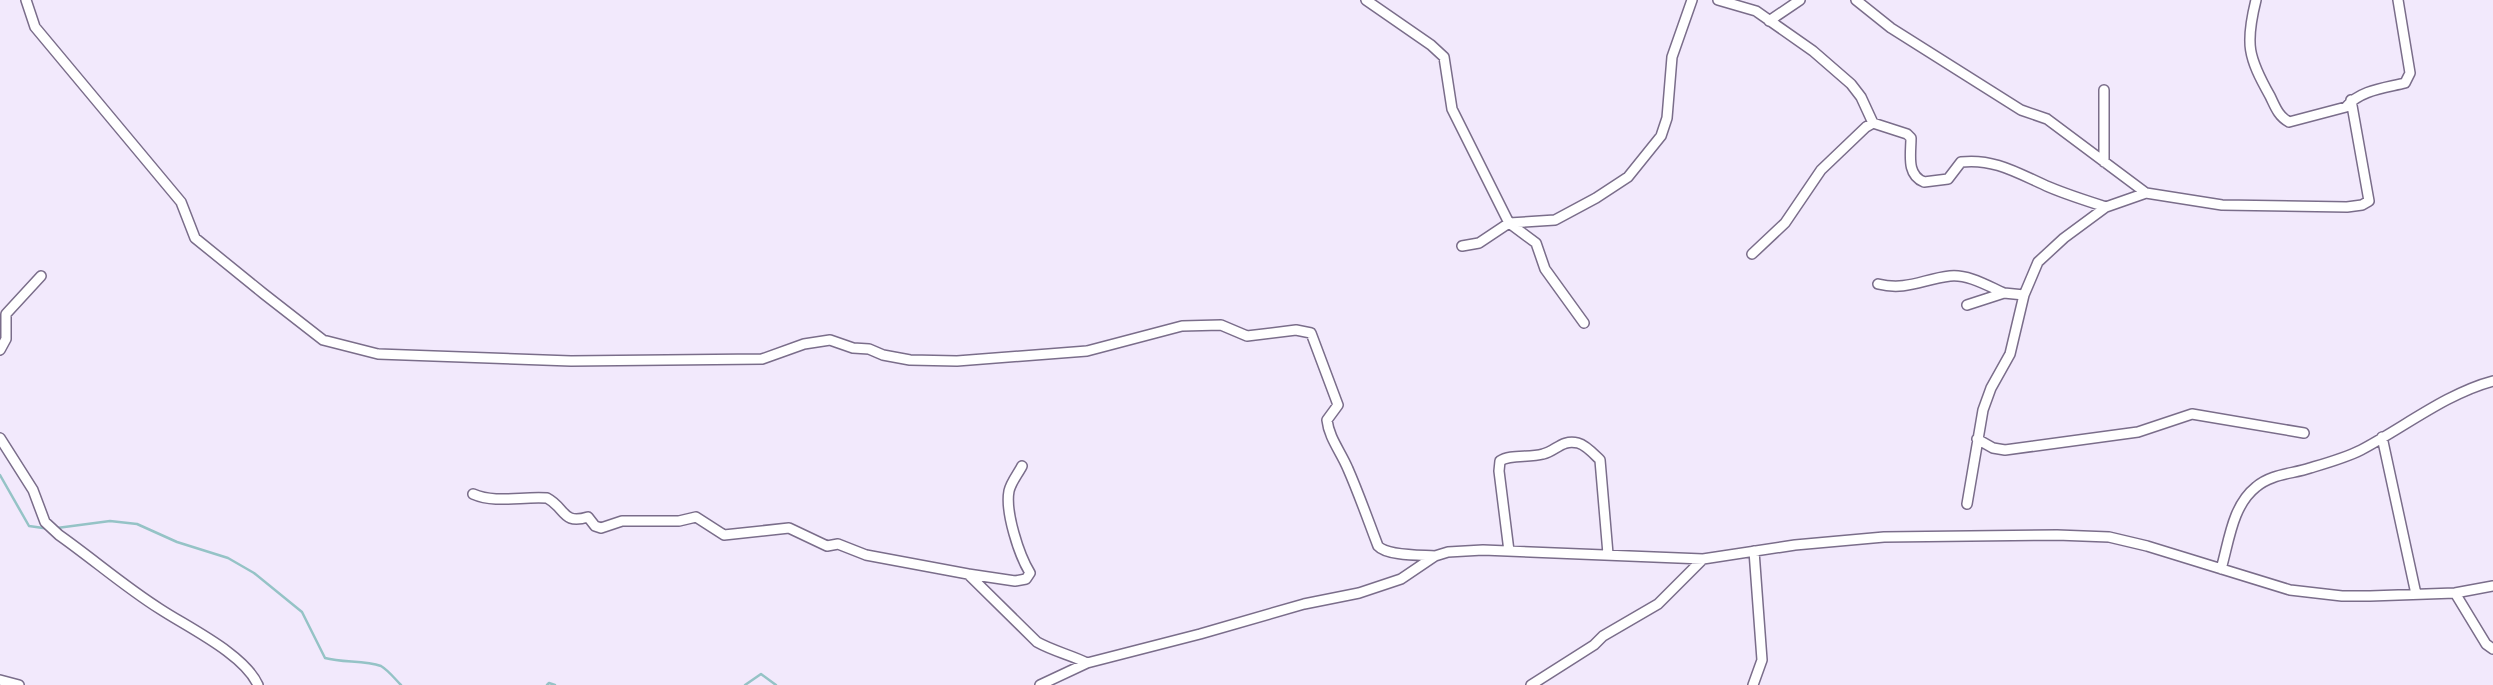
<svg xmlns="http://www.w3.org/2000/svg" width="2493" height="685" viewBox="0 0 2493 685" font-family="Literata,serif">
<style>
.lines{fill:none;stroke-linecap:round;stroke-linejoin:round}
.stream{stroke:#95c3c6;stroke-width:2.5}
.street-casing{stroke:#7a6d8a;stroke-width:12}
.street{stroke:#fff;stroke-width:9}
</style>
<rect width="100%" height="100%" fill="#f2e9fc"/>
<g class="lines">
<path class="stream" d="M 0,475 L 29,526 L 50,529
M 57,528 L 110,521 L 137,524 L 177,542 L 228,558 L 254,573 L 302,612 L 325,658 C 343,663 364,660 381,666 C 388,670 395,679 401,685
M 547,685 L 549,683 L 555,685
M 745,685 L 761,674 L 776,685"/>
<defs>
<path id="street" d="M 26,0 L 35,27 L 181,202 L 195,238 L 264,294 L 323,340 L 378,354 L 571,361 L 762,359 L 804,344 L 830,340 L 853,348 L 869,349 L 883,355 L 910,360 L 957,361 L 1087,351 L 1182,326 L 1221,325 L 1247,336 L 1296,330 L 1311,333 L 1338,405 L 1327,420 C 1329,438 1341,452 1348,469 C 1359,494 1368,520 1378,546 C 1387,556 1421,555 1435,556
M 1366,0 L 1431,45 L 1444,57 L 1452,109 L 1509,223 L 1536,243 L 1545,269 L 1584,323
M 1718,0 L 1756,11 L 1813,51 L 1851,84 L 1861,97 L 1873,123
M 1856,0 L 1891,28 L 2021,110 L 2047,119 L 2146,193
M 2256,0 C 2245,44 2248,57 2270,96 C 2275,106 2278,116 2289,122 L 2346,107 C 2360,90 2385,88 2405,83 L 2410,73 L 2398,0
M 1769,21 L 1800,0
M 2104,162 L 2104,90
M 1462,246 L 1479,243 L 1509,223 L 1555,220 L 1596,198 L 1628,177 L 1661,136 L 1667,118 L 1672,57 L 1692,0
M 1752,254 L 1785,223 L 1821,170 L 1866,127 L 1873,123 L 1907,134 L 1911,138 C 1911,154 1906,175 1924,182 L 1948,179 L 1961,162 C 1995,158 2019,174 2049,187 C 2068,195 2087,201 2106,207
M 1878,284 C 1907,291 1923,279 1950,276 C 1968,274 1988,286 2004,293
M 1967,305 L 2004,293 L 2024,295
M 0,350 L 6,339 L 6,314 L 41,276
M 2382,437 L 2416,594
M 0,438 L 33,490 L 45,522 L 59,535 C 93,559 125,587 160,609 C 189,628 244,654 258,685
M 1977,439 L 1993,448 L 2005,450 L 2138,432 L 2192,414 L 2304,433
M 473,494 C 496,504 522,496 547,498 C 566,508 562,525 588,517 L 595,526 L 601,528 L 622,521 L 679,521 L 696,517 L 724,535 L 789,528 L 827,546 L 838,544 L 866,555 L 968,574 L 1037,642 C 1053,651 1071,655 1087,663
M 1967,504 L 1983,410 L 1991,388 L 2010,354 L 2024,295 L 2038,262 L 2064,238 L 2106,207 L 2146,193 L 2222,205 L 2347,207 L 2362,205 L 2369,201 L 2351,100
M 1509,551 L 1499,471 L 1500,461 C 1510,454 1529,458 1543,454 C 1556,451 1562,439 1578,443 C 1586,445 1594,454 1600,460 L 1608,554
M 2221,569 C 2229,542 2232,506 2256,487 C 2271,474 2292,474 2310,468 C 2327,463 2345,458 2361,450 C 2403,428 2447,393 2493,381
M 968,574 L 1015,581 L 1026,579 L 1030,573 C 1019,555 1005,512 1009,491 C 1011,482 1018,474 1022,466
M 2455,593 L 2486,644 L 2493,649
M 0,680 L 19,685
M 1040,685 L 1087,663 L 1200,634 L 1304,604 L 1359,593 L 1401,579 L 1435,556 L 1448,552 L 1483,550 L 1703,559 L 1795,545 L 1884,537 L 2057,535 L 2109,537 L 2147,546 L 2290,590 L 2342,596 L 2370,596 L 2455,593 L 2493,586
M 1531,685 L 1594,645 L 1603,636 L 1658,604 L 1703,559
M 1753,685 L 1762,660 L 1754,551"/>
</defs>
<use href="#street" class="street-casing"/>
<use href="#street" class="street"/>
</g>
</svg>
